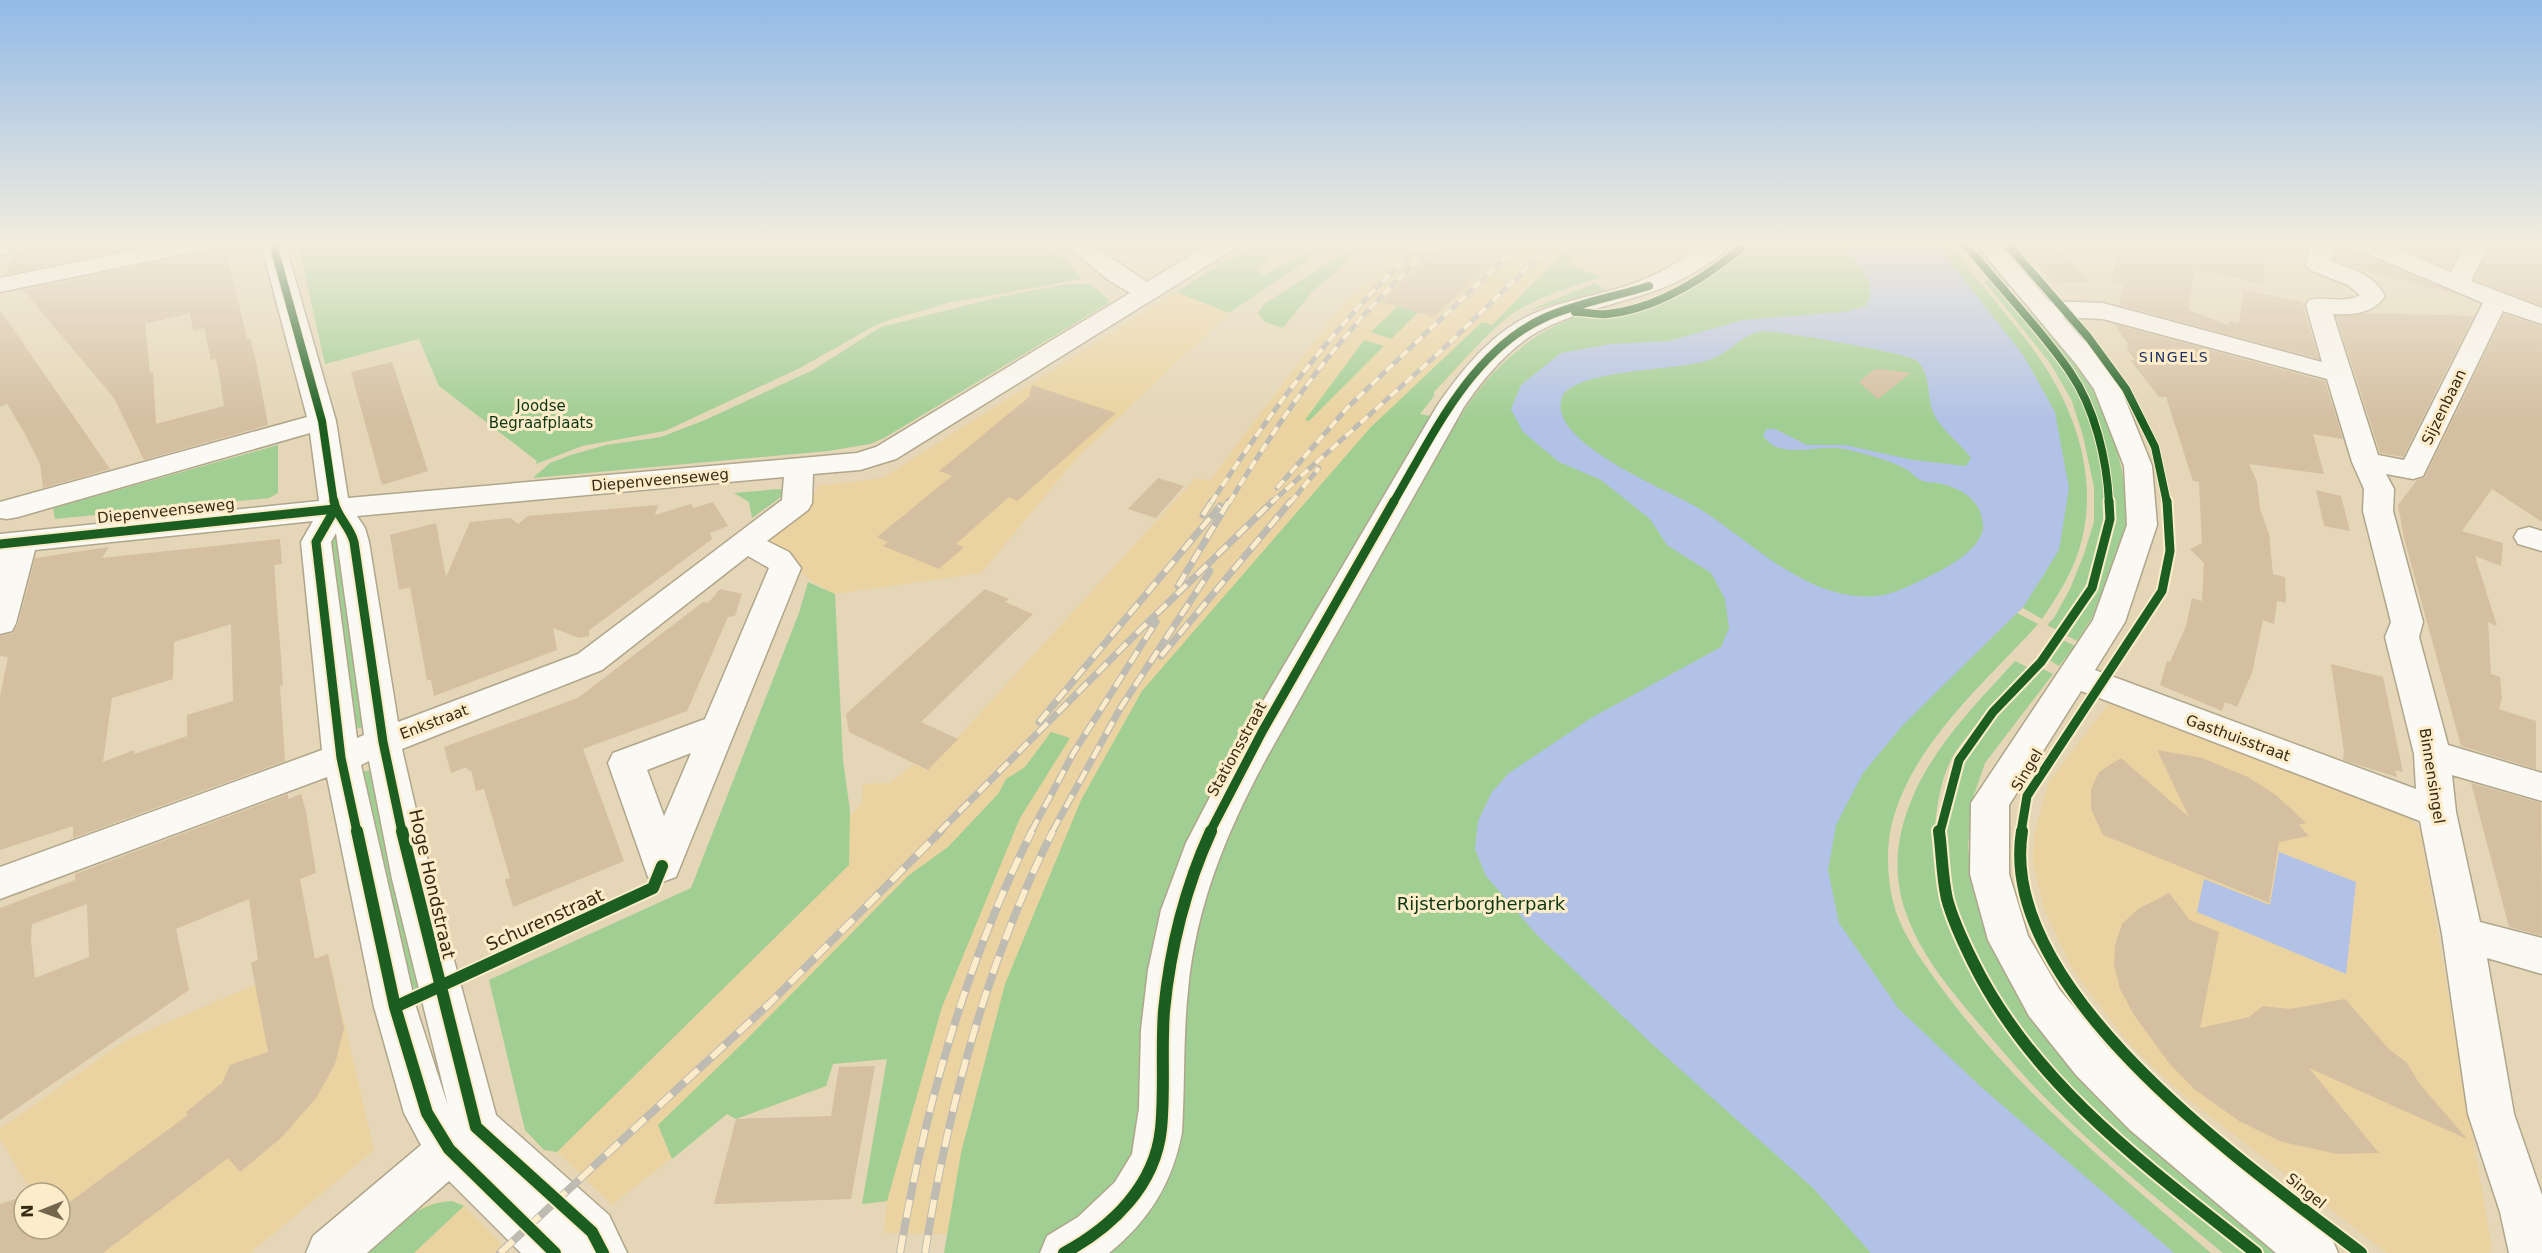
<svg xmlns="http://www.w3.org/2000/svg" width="2542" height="1253" viewBox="0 0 2542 1253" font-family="'DejaVu Sans',sans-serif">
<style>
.built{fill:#ead3a0}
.green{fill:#a1ce93}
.water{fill:#b2c2e6;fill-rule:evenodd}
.building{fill:#d4bfa1;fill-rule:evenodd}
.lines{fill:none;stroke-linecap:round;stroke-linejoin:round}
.minor-casing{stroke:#b0a68c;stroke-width:3}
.minor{fill:#fbf9f4;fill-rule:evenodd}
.rail-far2-casing{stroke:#bebbb3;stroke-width:5}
.rail-far1-casing{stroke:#bebbb3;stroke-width:7}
.rail-casing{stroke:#bebbb3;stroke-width:8}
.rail-far2{stroke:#fcecc9;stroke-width:4;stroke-dasharray:10;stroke-linecap:butt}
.rail-far1{stroke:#fcecc9;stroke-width:4.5;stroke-dasharray:14;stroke-linecap:butt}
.rail{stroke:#fcecc9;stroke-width:6;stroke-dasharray:18;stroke-linecap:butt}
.cycleway-far2-casing{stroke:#fcecc9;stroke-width:10}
.cycleway-far1-casing{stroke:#fcecc9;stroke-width:13}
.cycleway-casing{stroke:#fcecc9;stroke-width:16}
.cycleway-far2{stroke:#1b5e20;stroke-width:8}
.cycleway-far1{stroke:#1b5e20;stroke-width:9}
.cycleway{stroke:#1b5e20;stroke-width:12}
.labels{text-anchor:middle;stroke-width:6;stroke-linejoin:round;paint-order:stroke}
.far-neighbourhood-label{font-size:14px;letter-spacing:1.5px;fill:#1c2f66;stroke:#fcecc9}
.park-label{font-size:15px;fill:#0b3713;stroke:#fcecc9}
.street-label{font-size:15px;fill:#352b13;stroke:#fcecc9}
.near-street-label{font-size:18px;fill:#352b13;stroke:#fcecc9}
.near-park-label{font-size:18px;fill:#0b3713;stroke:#fcecc9}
</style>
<rect width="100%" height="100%" fill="#e4d6b6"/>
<path class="built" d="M 1407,244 L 1606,244 L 1571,245 L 1494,323 L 1473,353 L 1414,413 L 970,1226 L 947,1234 L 884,1233 L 887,1202 L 862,1204 L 887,1059 L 833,1064 L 826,1086 L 736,1119 L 727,1114 L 612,1205 L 557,1152 L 544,1150 L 862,803 L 863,784 L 890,783 L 914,764 L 928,770 L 1196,478 L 1210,481 L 1336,312 Z
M 1176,292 L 1229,313 L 1079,455 L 981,573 L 835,594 L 813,582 L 768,546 L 773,537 L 808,508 L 818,486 L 883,478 Z
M 2110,702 L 2407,815 L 2420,830 L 2492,1249 L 2489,1253 L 2387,1253 L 2189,1100 L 2144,1059 L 2119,1031 L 2072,968 L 2044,909 L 2033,862 L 2034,835 L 2049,782 Z
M 328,953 L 374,1150 L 250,1253 L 0,1253 L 24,1229 L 60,1229 L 60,1193 L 32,1193 L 0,1139 L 0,1129 L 125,1041 Z
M 452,1201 L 464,1206 L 510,1253 L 367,1253 L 422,1207 L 437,1202 Z"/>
<path class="green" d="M 298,244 L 1046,244 L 1065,259 L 1082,279 L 948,303 L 893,319 L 876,325 L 798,369 L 665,431 L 582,446 L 536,464 L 537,461 L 439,386 L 419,339 L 325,364 Z
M 1302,244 L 1277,255 L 1255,270 L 1264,275 L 1321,244 L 1332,244 L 1229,313 L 1176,292 L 1251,245 Z
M 1751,244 L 1951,244 C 1976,281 2007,313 2033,349 C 2075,406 2101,480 2079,550 C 2071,575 2057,597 2042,619 L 2023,608 L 2017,613 L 2038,624 C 1983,685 1907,748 1890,832 C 1886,857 1888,885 1895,909 C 1905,940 1927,968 1946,994 C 2021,1094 2117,1173 2211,1253 L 944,1253 L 961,1153 L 1005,984 L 1081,800 L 1142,691 L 1370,428 L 1482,322 L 1492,325 L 1571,245 L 1587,249 L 1569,265 L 1602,277 C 1575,286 1546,294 1520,309 C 1494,323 1456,370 1434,392 L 1434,396 L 1420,414 L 1458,421 C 1483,377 1527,334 1575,317 C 1587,313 1599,318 1611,317 C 1662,309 1715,279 1751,244 Z
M 1968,244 L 1977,244 L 2013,287 L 2004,288 Z
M 1345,252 L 1355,256 L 1312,292 L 1283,328 L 1265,322 L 1258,313 L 1264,304 Z
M 1426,279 L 1445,286 L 1391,339 L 1371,332 Z
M 1993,280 C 2017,310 2046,340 2067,373 C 2103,432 2116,505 2092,571 C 2084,592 2070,611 2059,631 L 2047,625 L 2054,618 L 2070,589 L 2084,554 L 2094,522 L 2094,487 L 2083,436 L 2072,401 L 2050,363 L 1984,281 Z
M 1595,283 L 1611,293 L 1598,292 L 1525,312 Z
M 1068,284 L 1090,284 L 1108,299 L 1109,303 L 884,438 L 870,444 L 828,451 L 533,478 L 550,463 L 571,455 L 606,445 L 661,437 L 705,420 L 813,370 L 881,327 L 1004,296 Z
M 2032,311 C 2044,325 2058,338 2069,352 C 2105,401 2138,485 2123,546 C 2114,580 2097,612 2077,641 L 2066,635 C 2127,541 2129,450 2063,358 C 2051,342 2038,327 2025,312 Z
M 1364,340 L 1384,346 L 1309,421 L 1305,420 Z
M 278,445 L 278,493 L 269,498 L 55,519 L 53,508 Z
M 781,489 L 783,493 L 781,497 L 752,518 L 749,502 L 734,493 Z
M 343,534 L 369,725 L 349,731 L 325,539 Z
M 808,582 L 835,594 L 843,760 L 850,811 L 849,865 L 557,1152 L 544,1150 L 525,1130 L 489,980 L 691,888 L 799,613 Z
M 2061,639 L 2075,646 L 2059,666 L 2046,658 Z
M 2015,661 L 2029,668 C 2007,693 1968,730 1952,758 C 1940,780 1935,813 1935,837 C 1934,1009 2125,1156 2247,1253 L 2223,1253 C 2157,1198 2088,1144 2029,1081 C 2012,1063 1997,1044 1981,1026 C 1952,992 1921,956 1906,913 C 1897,888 1895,859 1901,833 C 1917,762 1968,713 2015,661 Z
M 2039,667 L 2053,674 L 1985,763 L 1974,795 L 1968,845 L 1971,874 L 2003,967 L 2288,1253 L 2261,1253 C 2203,1206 2141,1160 2086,1108 C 2003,1028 1913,899 1956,780 C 1972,736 2010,702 2039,667 Z
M 1051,732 L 1070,738 L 1020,818 L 942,1007 L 887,1201 L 862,1204 L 887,1059 L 833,1064 L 826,1086 L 736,1119 L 727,1114 L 672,1159 L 658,1125 L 746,1040 L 909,875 L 948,847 L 998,794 L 1006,779 L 1025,767 Z
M 376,768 L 427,985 L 405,994 L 354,775 Z
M 452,1201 L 464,1206 L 414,1253 L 367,1253 C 393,1230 415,1203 452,1201 Z"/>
<path class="water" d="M 1842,244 L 1936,244 L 2024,356 L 2055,412 L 2069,488 L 2059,550 L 2024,606 L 1903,725 L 1863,773 L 1836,825 L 1828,870 L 1839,923 L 1898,1008 L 1980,1086 L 2174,1253 L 1871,1253 L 1813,1188 L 1652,1044 L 1537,935 L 1486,876 L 1475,849 L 1478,821 L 1492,792 L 1509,773 L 1591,718 L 1721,647 L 1729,628 L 1725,599 L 1711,573 L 1667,545 L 1650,519 L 1601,480 L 1559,462 L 1523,432 L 1511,409 L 1521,385 L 1561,353 L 1611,344 L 1669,341 L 1743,320 L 1844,312 L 1866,306 C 1880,282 1856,263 1842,244 ZM 1761,331 C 1777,330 1907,353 1916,360 C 1932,374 1926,395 1933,412 C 1942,432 1959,441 1971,458 L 1966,466 L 1913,460 L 1845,445 L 1807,445 L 1775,429 L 1767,429 L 1763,435 C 1779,462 1820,443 1845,449 C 1866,454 1887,459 1906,469 C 1911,472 1915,477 1920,480 C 1926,483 1932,482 1938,483 C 1965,489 1984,502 1983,531 C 1974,554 1948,567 1928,577 C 1911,585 1895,594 1877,596 C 1809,603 1752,542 1700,509 C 1672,491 1537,440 1564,393 C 1589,369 1670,371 1706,361 C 1728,355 1739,336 1761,331 Z
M 2279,852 L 2356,882 L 2346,974 L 2197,912 L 2204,879 L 2270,905 Z"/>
<path class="building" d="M 27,244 L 150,244 L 10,274 L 8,271 L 11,260 Z
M 212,244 L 225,244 L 247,339 L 250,338 L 256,361 L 268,425 L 144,460 L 114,398 L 23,290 L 200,253 L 208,251 ZM 190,313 L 193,331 L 204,328 L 211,360 L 215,359 L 217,362 L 224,406 L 156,424 L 153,372 L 150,373 L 145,324 Z
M 1442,244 L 1513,244 L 1434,317 L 1381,302 Z
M 2018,244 L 2056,244 L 2091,282 L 2055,283 Z
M 2120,244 L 2267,244 L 2263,284 L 2194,269 L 2189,310 L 2228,325 L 2229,321 L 2239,323 L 2243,290 L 2302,302 L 2319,359 L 2119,305 L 2124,283 L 2111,283 Z
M 2336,244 L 2352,244 L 2356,251 L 2457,294 L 2376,274 L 2334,259 Z
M 2393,244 L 2462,244 L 2450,269 Z
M 2491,244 L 2542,244 L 2542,306 L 2474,280 Z
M 0,310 L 110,469 L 43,488 L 40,464 L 24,432 L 7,404 L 0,407 Z
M 2367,313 L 2474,316 L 2403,457 L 2380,453 L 2336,316 Z
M 2504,314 L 2542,326 L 2542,522 L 2492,489 L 2462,531 L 2503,543 L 2501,566 L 2475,556 L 2497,626 L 2488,622 L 2491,674 L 2500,677 L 2502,698 L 2499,709 L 2536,721 L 2536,769 L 2461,746 L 2404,538 L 2398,505 L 2417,480 L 2425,477 Z
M 2114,324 L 2325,381 L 2343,439 L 2313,434 L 2324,474 L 2249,464 L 2257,482 L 2260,509 L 2269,534 L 2273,574 L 2285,577 L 2286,603 L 2277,601 L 2274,624 L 2263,620 L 2252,673 L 2237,707 L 2225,702 L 2222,711 L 2160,685 L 2167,661 L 2170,662 L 2186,626 L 2192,598 L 2202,601 L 2204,563 L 2190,549 L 2202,543 L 2199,482 L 2193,481 L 2166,397 L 2159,397 L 2130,360 L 2135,360 L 2127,350 L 2129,350 L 2126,345 L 2129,345 Z
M 392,362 L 428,471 L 382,485 L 351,372 Z
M 1880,369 L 1911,373 L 1878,399 L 1859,382 L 1873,370 Z
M 1032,385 L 1116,413 L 1017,501 L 1009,497 L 956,544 L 964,547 L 939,569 L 883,546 L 888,542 L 877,537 L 952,476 L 939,471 L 1029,397 Z
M 1158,478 L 1184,486 L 1156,518 L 1128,509 Z
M 2316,490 L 2341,496 L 2350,531 L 2324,526 Z
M 713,502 L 728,526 L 710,533 L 712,539 L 599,623 L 589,630 L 589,636 L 579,638 L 553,628 L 557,650 L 434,696 L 431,680 L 427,680 L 410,587 L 399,590 L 390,535 L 436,523 L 446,577 L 470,522 L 511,518 L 518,524 L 528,516 L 658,505 L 655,515 L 691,504 L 694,508 Z
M 280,539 L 282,564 L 274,565 L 283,685 L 280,686 L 285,761 L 73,838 L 73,826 L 0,850 L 0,696 L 8,657 L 0,656 L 0,636 L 13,633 L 18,624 L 35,558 L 109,547 L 102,558 ZM 231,624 L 233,701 L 187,715 L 187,736 L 135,754 L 134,750 L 103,762 L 112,698 L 173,679 L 174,642 Z
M 720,589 L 742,594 L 735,616 L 728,617 L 687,711 L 583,749 L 624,861 L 513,907 L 505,880 L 510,878 L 484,789 L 476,791 L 471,770 L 468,771 L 467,767 L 451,773 L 444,747 L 578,698 L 703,602 L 708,603 Z
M 985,589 L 1009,599 L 1005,602 L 1033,614 L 921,722 L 958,739 L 928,770 L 849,732 L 846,714 Z
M 2331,664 L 2383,677 L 2403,772 L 2395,770 L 2397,777 L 2343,760 L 2344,751 Z
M 2157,750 L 2202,758 L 2248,777 L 2276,795 L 2306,823 L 2299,825 L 2309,836 L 2279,842 L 2269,903 L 2103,835 L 2091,809 L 2091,789 L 2099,772 L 2121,758 L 2189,817 Z
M 2471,783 L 2541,803 L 2542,936 L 2509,927 Z
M 288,794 L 288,799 L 301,794 L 306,812 L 316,873 L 300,879 L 315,959 L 328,954 L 344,1028 L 335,1064 L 317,1097 L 281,1138 L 240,1172 L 228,1158 L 103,1253 L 0,1253 L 0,1204 L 24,1196 L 24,1229 L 60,1229 L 60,1209 L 188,1115 L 186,1112 L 222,1083 L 230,1065 L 268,1052 L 251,963 L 258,960 L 249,899 L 176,929 L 189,990 L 0,1120 L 0,908 L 75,880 L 75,874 ZM 87,904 L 89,957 L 35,978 L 31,940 L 32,924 Z
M 2169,893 L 2190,920 L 2219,932 L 2200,1028 L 2249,1017 L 2263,1006 L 2290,1009 L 2345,999 L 2389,1049 L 2407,1063 L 2419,1083 L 2467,1139 L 2309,1068 L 2379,1153 L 2337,1154 L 2282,1142 L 2239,1121 L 2194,1089 L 2169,1063 L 2134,1015 L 2120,989 L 2114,965 L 2115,945 L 2122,924 L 2138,909 Z
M 875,1066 L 851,1199 L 714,1204 L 736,1119 L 831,1116 L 839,1067 Z"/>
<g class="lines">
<defs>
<path id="minor" d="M 0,244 L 14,244 L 8,253 L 0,255 Z
M 163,244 L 210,244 L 207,249 L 199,251 L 0,292 L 0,278 Z
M 261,244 L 285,244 L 336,421 L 348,498 L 857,453 L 876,447 L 1130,293 L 1107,279 L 1065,244 L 1091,244 L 1147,282 L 1209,244 L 1237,244 L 1234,249 L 896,459 L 860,470 L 813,474 L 812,503 L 808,510 L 767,541 L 789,552 L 801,568 L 676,877 L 662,882 L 648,877 L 608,763 L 613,753 L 705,719 L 769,568 L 748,556 L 602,670 L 402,749 L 432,879 L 496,1115 L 609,1215 L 627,1253 L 521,1253 L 449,1181 L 367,1253 L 306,1253 L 313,1236 L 421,1145 L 404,1113 L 374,1007 L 327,777 L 0,899 L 0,867 L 322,750 L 301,542 L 313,521 L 35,550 L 16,623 L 12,631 L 0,634 L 0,534 L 319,501 L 310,433 L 18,517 L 7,519 L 0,518 L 0,502 L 307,417 ZM 784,477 L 782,500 L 578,654 L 398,722 L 369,542 L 365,528 L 357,516 ZM 336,533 L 364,735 L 357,738 L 331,542 ZM 691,753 L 664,816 L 647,770 ZM 369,761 L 392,879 L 448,1106 L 416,1007 L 361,765 Z
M 1704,244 L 1730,244 C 1725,253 1715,259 1706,265 C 1654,301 1595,302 1541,330 C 1509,347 1484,378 1464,407 L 1267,757 C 1227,831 1196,905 1188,990 C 1183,1037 1185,1084 1182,1132 C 1173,1182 1149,1221 1109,1253 L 1040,1253 L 1047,1236 L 1078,1217 L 1115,1182 L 1132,1154 L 1139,1108 L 1141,1030 L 1148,970 L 1161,910 L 1186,843 L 1236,747 L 1437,406 C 1459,374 1485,341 1519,321 C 1554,301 1595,297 1632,284 C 1658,275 1682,261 1704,244 Z
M 1976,244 L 2000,244 L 2049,301 L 2103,303 L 2322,362 L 2306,305 L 2309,300 C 2326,296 2345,304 2360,295 L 2348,285 L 2310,270 L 2306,265 L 2310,244 L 2334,244 L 2331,261 C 2353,269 2373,274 2385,296 C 2373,314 2353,315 2333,314 L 2378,455 L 2404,460 L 2483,303 L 2357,249 L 2354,244 L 2387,244 L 2451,272 L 2465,244 L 2489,244 L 2471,281 L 2542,308 L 2542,324 L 2503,311 L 2423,476 L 2413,479 L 2386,474 L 2394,489 L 2393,511 L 2423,622 L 2419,637 L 2448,745 L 2542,773 L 2542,801 L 2452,775 L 2456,812 L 2480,922 L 2542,938 L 2542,974 L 2487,958 L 2514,1114 L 2542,1195 L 2542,1253 L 2509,1253 L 2500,1212 L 2468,1114 L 2442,934 L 2420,821 L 2081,691 L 2009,805 L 2009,874 L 2028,936 L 2059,989 L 2107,1047 L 2162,1100 L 2331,1236 L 2338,1253 L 2276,1253 L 2130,1130 L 2076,1075 L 2029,1016 L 1988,940 L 1970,874 L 1971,803 L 2093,620 L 2127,525 L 2124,466 L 2094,389 L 2076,364 ZM 2063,317 L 2103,319 L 2327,379 L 2352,462 L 2364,489 L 2363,511 L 2391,622 L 2385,637 L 2414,754 L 2416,789 L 2095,670 L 2125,622 L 2157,525 L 2152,466 L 2121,389 L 2094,352 Z
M 2529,527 L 2542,531 L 2542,551 L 2518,544 L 2514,537 L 2518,530 Z"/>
</defs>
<use href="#minor" class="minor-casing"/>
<use href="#minor" class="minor"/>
<defs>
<path id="rail-far2" d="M 1277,488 L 1349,406 L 1520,244
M 1211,503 C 1272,409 1338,320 1421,244
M 1229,503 C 1289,404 1348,320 1437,244
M 1271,503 L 1442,350 L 1552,244
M 1290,503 L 1319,468"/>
<path id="rail-far1" d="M 1203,515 L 1212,501
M 1178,586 L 1229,501
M 1161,656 L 1291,501
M 1039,722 L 1220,506
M 939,832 L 1140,630 L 1273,501
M 1031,832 L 1074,752 L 1156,622
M 1052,832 L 1121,707 L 1210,571"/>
<path id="rail" d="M 500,1253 L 769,1004 L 941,831
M 900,1253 C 925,1107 965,964 1032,831
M 925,1253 C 948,1107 986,963 1053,831"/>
</defs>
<use href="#rail-far2" class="rail-far2-casing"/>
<use href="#rail-far1" class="rail-far1-casing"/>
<use href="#rail" class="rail-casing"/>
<use href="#rail-far2" class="rail-far2"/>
<use href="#rail-far1" class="rail-far1"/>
<use href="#rail" class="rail"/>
<defs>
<path id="cycleway-far2" d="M 273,244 L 322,421 L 334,503
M 1965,244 C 1998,285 2041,329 2070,372 C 2095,408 2107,460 2109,503
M 2007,244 L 2088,337 L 2126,389 L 2155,447 L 2167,503
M 1575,312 C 1586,312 1597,315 1607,314 C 1658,309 1708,276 1746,244
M 1393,503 C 1432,437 1470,352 1544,318 C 1577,303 1614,297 1649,286"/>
<path id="cycleway-far1" d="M 334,501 C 336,516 350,526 354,542 L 383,742 L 402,832
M 335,509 L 316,542 L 341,758 L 357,832
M 0,544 L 335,509
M 1210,832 L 1262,732 L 1394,501
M 1940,832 L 1959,760 L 1993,712 L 2041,662 L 2092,588 L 2110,519 L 2109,501
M 2021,832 L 2027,796 L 2162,591 L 2170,551 L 2167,501"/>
<path id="cycleway" d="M 357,831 L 395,1007 L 427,1113 L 449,1149 L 555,1253
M 402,831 L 476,1127 L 592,1232 L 603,1253
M 1939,831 C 1942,853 1942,877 1947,899 C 1953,921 1963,942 1973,962 C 2034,1086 2150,1169 2256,1253
M 2022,831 C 1996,991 2249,1167 2361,1253
M 395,1007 L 653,888 L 662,866
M 1064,1253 C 1112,1227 1155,1186 1161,1129 C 1165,1090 1161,1050 1164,1011 C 1170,949 1185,888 1211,831"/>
</defs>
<use href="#cycleway-far2" class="cycleway-far2-casing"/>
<use href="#cycleway-far1" class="cycleway-far1-casing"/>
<use href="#cycleway" class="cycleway-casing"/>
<use href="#cycleway-far2" class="cycleway-far2"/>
<use href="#cycleway-far1" class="cycleway-far1"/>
<use href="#cycleway" class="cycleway"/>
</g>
<linearGradient id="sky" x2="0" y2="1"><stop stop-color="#92bae7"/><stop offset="0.58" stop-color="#f3edde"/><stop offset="1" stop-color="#f3edde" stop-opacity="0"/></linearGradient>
<rect width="2542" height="420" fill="url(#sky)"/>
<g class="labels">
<g class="far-neighbourhood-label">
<text x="2174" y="362">SINGELS</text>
</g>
<g class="park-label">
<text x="541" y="411">Joodse<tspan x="541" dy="17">Begraafplaats</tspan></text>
</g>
<g class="street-label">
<text transform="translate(2444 407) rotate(-64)" y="5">Sijzenbaan</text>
<text transform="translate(660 480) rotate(-5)" y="5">Diepenveenseweg</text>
<text transform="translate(166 511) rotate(-6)" y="5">Diepenveenseweg</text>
<text transform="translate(434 722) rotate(-21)" y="5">Enkstraat</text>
<text transform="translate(2238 738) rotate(20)" y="5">Gasthuisstraat</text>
<text transform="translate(1237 749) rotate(-61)" y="5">Stationsstraat</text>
<text transform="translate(2027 770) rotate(-59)" y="5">Singel</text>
<text transform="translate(2432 776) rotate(81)" y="5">Binnensingel</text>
<text transform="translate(2306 1191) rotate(39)" y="5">Singel</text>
</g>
<g class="near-street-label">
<text transform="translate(432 884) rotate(77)" y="6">Hoge Hondstraat</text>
<text transform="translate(545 920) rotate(-24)" y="6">Schurenstraat</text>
</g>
<g class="near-park-label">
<text x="1481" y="910">Rijsterborgherpark</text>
</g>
</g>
<g transform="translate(42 1211) rotate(269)"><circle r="28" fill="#fcecc9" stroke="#ac9f80" stroke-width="1.5"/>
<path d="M0-4.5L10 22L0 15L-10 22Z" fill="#72674c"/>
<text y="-9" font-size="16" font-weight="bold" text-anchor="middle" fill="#352b13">N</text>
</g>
</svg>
